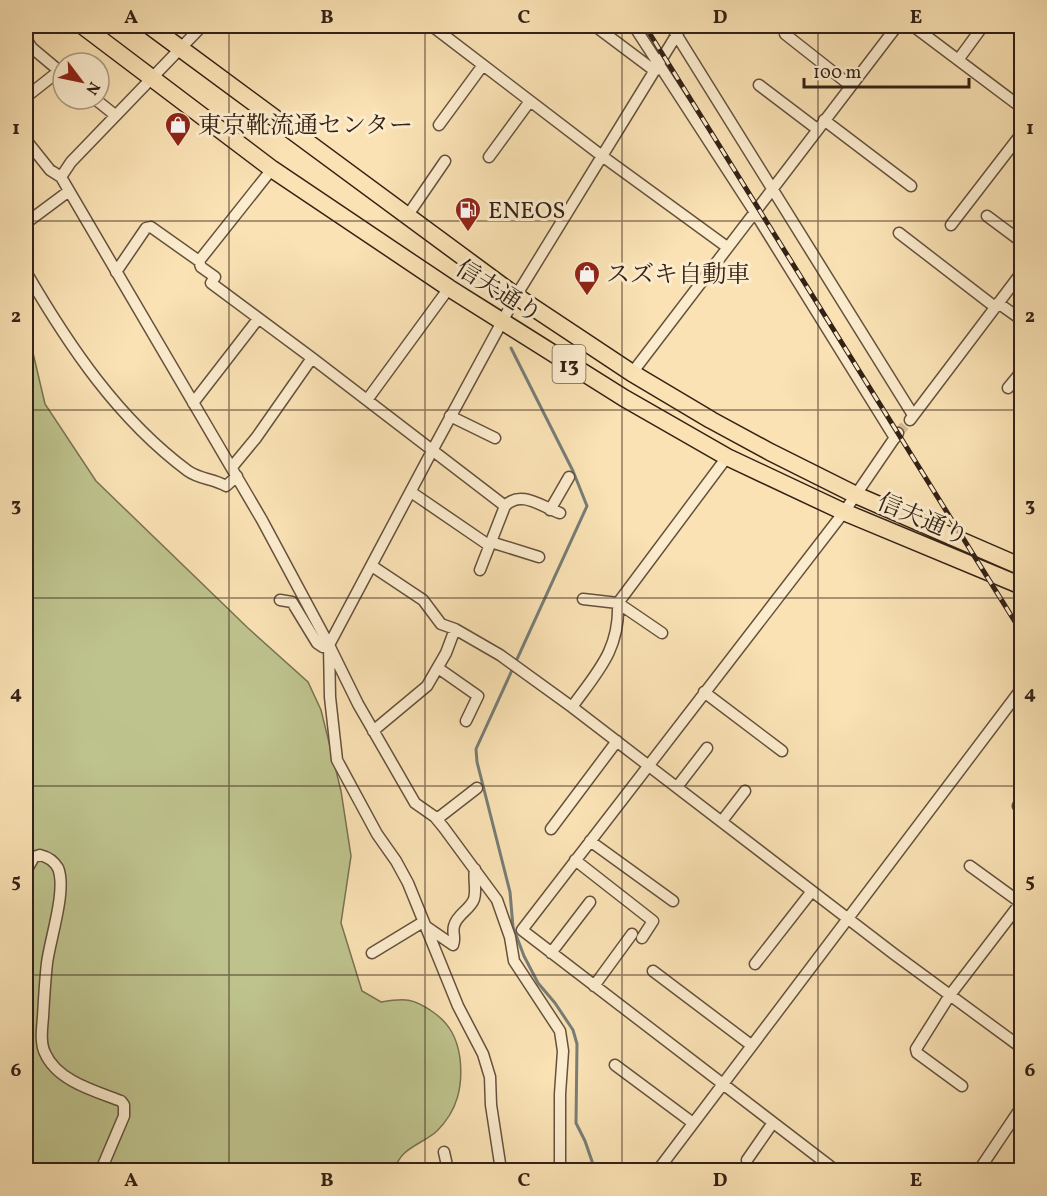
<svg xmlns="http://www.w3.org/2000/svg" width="1047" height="1196" viewBox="0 0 1047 1196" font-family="Vollkorn,'Noto Serif JP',serif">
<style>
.green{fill:#bec38d;stroke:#787252;stroke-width:1.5}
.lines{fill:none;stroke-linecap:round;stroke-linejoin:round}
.stream{stroke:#777d77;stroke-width:3}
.minor-tunnel{stroke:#d2bb94;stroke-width:10;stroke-dasharray:10 5;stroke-linecap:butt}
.minor-casing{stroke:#65513e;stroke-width:13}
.trunk-casing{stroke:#332116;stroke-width:19}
.minor{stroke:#fcecce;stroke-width:10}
.trunk{stroke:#fae2b4;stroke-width:16}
.rail-casing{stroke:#332116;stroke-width:5}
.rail{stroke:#fcecce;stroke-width:3;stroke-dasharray:9;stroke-linecap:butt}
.grid{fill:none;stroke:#332116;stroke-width:1.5;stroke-opacity:0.55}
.labels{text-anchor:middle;stroke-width:6;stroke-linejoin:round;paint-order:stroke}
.shield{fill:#fcecce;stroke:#6f5e4d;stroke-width:1.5}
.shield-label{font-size:22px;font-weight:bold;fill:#332116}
.poi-label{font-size:24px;fill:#332116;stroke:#fcecce;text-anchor:start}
.street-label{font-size:24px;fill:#332116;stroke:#fcecce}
.neatline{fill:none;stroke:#332116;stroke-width:2}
.grid-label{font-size:20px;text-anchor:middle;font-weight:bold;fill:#332116}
</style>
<rect width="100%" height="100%" fill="#fae2b4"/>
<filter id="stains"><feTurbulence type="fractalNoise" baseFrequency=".00333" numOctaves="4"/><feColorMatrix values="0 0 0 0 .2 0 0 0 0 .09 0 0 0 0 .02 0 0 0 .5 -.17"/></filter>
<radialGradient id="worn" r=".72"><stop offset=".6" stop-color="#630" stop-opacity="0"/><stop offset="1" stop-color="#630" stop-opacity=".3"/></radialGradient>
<path class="green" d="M 26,323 L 45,404 L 96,481 L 248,628 L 308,682 L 321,710 L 341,791 L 351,856 L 341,923 L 362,991 L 381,1002 C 405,998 413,998 433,1012 C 450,1024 457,1038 460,1058 C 463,1086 458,1110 437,1131 C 423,1144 399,1148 395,1170 L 26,1170 Z"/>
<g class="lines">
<path class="stream" d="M 511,348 L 573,471 L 587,506 L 476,749 L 477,762 L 510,892 L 513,927 L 524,956 L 538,983 L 555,1003 L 573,1030 L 577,1044 L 576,1123 L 585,1141 L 595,1170"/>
<path class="minor-tunnel" d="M 898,433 L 910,420"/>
<defs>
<path id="minor" d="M 432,26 L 602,156 L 727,247
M 595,26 L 655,71
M 634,26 L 754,211 L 895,438
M 671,26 L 913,415
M 913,26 L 1022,108
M 785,34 L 851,86
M 26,39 L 32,48 L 63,74
M 958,60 L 983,26
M 759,85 L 817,129
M 26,97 L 59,71
M 95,99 L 115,115
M 824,120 L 911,186
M 439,125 L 483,65
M 26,140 L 50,170 L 61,177 L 262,520 L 329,645 L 358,704 L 415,803 L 435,817 L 444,828 L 497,900 L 510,937 L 514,961 L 560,1031 L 563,1051 L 560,1094 L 560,1170
M 489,157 L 530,101
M 61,177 L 71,162 L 202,26
M 408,215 L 445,161
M 987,216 L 1022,242
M 26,223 L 69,191
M 951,225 L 1022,133
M 899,233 L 995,307
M 199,261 L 272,169
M 26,272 C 69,346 118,419 188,471 C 199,479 214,479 226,486 L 237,476
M 116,272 L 146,228 L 151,227 L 199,261 L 201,267 L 215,277 L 211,283 L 312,358 L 505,506
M 998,303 L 1022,320
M 632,373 L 897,26
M 1008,388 L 1022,371
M 367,400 L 449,288
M 193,403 L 258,319
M 450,416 L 495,438
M 910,420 L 1022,272
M 232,467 L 256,438 L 312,358
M 411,492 L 487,544 L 494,543 L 539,557
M 550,510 L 569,477
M 372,566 L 423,600 L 441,624 L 455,629 L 500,655 L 572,707 L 894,954 L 1022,1048
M 480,570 L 505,506 C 521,489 542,507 560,513
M 583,599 L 618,603 L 727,457
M 280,600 L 292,602 L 317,643 L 323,647 L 329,645
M 618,603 L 662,633
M 438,668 L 478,696 L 466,721
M 704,692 L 782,751
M 572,707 C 597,672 620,650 618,603
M 373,731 L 427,686 L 446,653 L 455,629
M 677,787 L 707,748
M 1018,806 L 1022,809
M 437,819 L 477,788
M 722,821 L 745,791
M 551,829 L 617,741
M 590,841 L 673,901
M 575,860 L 653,921 L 642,938
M 970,866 L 1021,903
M 26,871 L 34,857 L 40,855 C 48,857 54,861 58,868 C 67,890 50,939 47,963 C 45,981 44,999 43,1017 C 42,1029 40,1043 45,1053 C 57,1081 95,1091 121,1101 L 124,1105 L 124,1116 L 101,1170
M 424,925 L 453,945 C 456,938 452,933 454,926 C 457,914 470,910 474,899 C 477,890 473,879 475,869
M 372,953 L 423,922
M 551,953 L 590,902
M 755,964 L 812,891
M 653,971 L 751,1045
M 594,986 L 632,934
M 615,1065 L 693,1123
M 962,1086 L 917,1053 L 916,1049 L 950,995 L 1022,901
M 444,1152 L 448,1170
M 747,1160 L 772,1124
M 501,1170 L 491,1105 L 490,1077 L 483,1054 L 458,1006 L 408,883 L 396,861 L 377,834 L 337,760 L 330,697 L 329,645 L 432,451 L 516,296 L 682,26
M 658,1170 L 1022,688
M 835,1170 L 522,930 L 844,512 L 898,433
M 979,1170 L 1022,1106"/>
<path id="trunk" d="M 83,26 L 272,169 L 449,288 L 624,398 L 727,457 L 844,512 L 1022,586
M 150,26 L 516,296 L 632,373 L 711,420 L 770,452 L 856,495 L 1022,567"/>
</defs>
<use href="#minor" class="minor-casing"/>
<use href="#trunk" class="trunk-casing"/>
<use href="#minor" class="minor"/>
<use href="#trunk" class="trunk"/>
<defs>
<path id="rail" d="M 645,26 L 1022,633"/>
</defs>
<use href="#rail" class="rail-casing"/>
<use href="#rail" class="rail"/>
</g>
<path class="grid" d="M 229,26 L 229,1170M 425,26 L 425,1170M 622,26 L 622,1170M 818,26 L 818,1170M 26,221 L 1022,221M 26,410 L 1022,410M 26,598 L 1022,598M 26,786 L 1022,786M 26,975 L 1022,975"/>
<defs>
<symbol id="shop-pin" viewBox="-11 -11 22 30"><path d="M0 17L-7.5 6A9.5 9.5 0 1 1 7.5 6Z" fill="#8f2418" stroke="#fcecce"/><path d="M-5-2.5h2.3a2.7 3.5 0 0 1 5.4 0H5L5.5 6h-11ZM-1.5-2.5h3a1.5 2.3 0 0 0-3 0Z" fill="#fff"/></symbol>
<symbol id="fuel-pin" viewBox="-11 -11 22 30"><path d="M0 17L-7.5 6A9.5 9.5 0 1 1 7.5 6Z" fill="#8f2418" stroke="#fcecce"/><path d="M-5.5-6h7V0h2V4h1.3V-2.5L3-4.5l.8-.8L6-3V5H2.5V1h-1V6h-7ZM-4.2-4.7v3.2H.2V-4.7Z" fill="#fff"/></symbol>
</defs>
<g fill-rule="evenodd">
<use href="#shop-pin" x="163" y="110" width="30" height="40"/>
<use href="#fuel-pin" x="453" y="195" width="30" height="40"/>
<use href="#shop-pin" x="572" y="259" width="30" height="40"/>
</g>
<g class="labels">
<rect class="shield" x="552.5" y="345" width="33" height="38" rx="4.5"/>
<g class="shield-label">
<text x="569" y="372">13</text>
</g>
<g class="poi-label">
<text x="198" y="133">東京靴流通センター</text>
<text x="488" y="218">ENEOS</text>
<text x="606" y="282">スズキ自動車</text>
</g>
<g class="street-label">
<text transform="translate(499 291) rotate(32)" y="8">信夫通り</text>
<text transform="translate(923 519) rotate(23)" y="8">信夫通り</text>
</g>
</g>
<rect width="1047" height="1196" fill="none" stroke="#fae2b4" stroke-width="66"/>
<g transform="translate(81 81) rotate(122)"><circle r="28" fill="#fcecce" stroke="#ac9b84" stroke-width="1.5"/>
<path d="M0-4.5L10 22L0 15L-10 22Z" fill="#8f2418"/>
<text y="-9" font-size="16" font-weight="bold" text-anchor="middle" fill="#332116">N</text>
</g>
<path d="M804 78v9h165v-9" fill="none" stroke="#332116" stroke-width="3"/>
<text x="813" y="78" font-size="18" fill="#332116" stroke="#fcecce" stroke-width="4.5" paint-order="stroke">100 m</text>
<rect x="33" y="33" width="981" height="1130" class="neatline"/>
<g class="grid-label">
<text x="131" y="23">A</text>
<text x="327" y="23">B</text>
<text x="524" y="23">C</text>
<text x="720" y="23">D</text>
<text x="916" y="23">E</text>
<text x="16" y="134">1</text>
<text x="1030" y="134">1</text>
<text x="16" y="322">2</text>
<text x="1030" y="322">2</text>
<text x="16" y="511">3</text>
<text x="1030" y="511">3</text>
<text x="16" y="699">4</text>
<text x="1030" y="699">4</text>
<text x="16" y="887">5</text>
<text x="1030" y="887">5</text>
<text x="16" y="1076">6</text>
<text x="1030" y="1076">6</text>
<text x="131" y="1186">A</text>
<text x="327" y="1186">B</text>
<text x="524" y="1186">C</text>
<text x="720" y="1186">D</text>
<text x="916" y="1186">E</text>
</g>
<rect width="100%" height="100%" filter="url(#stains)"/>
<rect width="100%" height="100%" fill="url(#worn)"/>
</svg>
